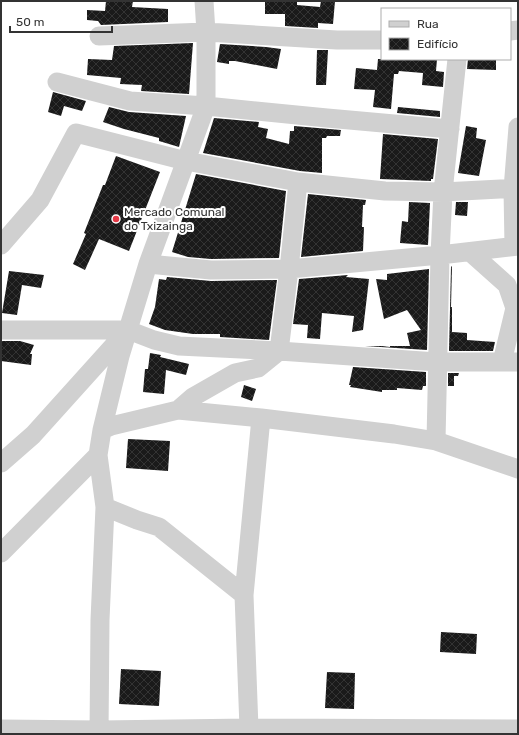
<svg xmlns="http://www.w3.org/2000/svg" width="519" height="735" viewBox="0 0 519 735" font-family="Rubik,sans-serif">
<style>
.building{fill:url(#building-cross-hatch)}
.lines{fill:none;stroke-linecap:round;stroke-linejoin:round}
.minor{stroke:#d0d0d0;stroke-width:19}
.poi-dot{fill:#e63946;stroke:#fff;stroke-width:1.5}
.labels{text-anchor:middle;stroke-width:4;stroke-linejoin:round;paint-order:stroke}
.poi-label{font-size:12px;fill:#333;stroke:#fff;text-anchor:start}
</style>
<defs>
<pattern id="building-cross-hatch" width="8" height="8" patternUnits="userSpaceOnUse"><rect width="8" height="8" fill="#1a1a1a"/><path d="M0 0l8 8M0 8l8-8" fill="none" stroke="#333"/></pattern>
</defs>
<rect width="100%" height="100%" fill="#fff"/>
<path class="building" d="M 106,1 L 133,1 L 132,7 L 168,9 L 168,22 L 101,25 L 98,21 L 87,20 L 87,10 L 105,11 Z
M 265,1 L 297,1 L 297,5 L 320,7 L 321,1 L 335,1 L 333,24 L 318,23 L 318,28 L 285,26 L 285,14 L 265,14 Z
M 193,43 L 189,94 L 141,91 L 142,85 L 120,84 L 121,78 L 87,75 L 88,59 L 112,60 L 114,46 Z
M 220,44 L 266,47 L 281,49 L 277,69 L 235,61 L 229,61 L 229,64 L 217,62 Z
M 317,50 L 328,50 L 326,85 L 316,85 Z
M 378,59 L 437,59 L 436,71 L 444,72 L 443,87 L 422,85 L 423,73 L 399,71 L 398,74 L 394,74 L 391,109 L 373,107 L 375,90 L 354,89 L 356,68 L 377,70 Z
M 468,59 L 496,59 L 496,70 L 467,69 Z
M 53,92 L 86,101 L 82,111 L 64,106 L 61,116 L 48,112 Z
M 109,107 L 129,112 L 186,116 L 179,147 L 159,141 L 159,138 L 124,129 L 103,122 Z
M 398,107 L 440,111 L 440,117 L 397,113 Z
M 214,118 L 259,122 L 258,127 L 268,129 L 266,138 L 289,144 L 290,131 L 294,131 L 294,126 L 341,130 L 340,136 L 327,136 L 326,138 L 322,138 L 322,173 L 300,171 L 203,153 Z
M 466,126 L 477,128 L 476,138 L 486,140 L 479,176 L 458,173 Z
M 383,134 L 438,139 L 433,179 L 431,179 L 431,181 L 380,179 Z
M 116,156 L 160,172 L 129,251 L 99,239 L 85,270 L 73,264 L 86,234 L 84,233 L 103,185 L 105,185 Z
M 196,174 L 286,191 L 279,258 L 211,259 L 188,257 L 172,252 Z
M 308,194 L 366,200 L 365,205 L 363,205 L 362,227 L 364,227 L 363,251 L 301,257 Z
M 409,202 L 430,203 L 428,245 L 400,243 L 402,221 L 408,222 Z
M 456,202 L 468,202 L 467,216 L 455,215 Z
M 452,266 L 451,307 L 452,307 L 452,332 L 467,333 L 467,340 L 495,342 L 493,351 L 449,351 L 451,267 Z
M 429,269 L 427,350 L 365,346 L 382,346 L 390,347 L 390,346 L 410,346 L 407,333 L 421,330 L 407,310 L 384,319 L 376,279 L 387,280 L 387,274 Z
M 9,271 L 44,275 L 41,288 L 22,285 L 17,315 L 2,313 Z
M 348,275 L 346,277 L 369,279 L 363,330 L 352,332 L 354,316 L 322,313 L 320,339 L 307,338 L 308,325 L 293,324 L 299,279 Z
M 167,277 L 211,281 L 277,280 L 269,340 L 220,337 L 220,334 L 193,334 L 165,330 L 149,324 L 155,307 L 159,279 L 166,280 Z
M 1,341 L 20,341 L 34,345 L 30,354 L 32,354 L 31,365 L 1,361 Z
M 150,353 L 161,355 L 160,357 L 189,364 L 186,375 L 166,370 L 164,394 L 143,392 L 145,369 L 148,369 Z
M 353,367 L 426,372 L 426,386 L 423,386 L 422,390 L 397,388 L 397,390 L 382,390 L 382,392 L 350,387 L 351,385 L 349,385 Z
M 448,373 L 466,373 L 459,373 L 458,376 L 454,376 L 454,386 L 448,386 Z
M 244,385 L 256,389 L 252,401 L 241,397 Z
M 128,439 L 170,441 L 168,471 L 126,468 Z
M 441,632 L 477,634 L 476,654 L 440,652 Z
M 121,669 L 161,671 L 159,706 L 119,704 Z
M 327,672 L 355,673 L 354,709 L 325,708 Z"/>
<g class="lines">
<path class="minor" d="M 510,31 L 518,30
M 99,36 L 206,32 L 337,40 L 382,40
M 57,82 L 130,101 L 206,106 L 327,118 L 450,129
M 1,245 L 40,200 L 76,133 L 186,161 L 298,182 L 385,191 L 443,192 L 518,188
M 514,246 L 513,189 L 518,127
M 470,252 L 507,285 L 518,317
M 148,264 L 211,270 L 289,269 L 440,255 L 518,246
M 1,330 L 128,330 L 154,340 L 179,346 L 279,351 L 437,362 L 518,362
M 502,362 L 515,308
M 178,410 L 193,397 L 235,373 L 258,368 L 279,351 L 289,269 L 298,182
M 102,430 L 111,426 L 178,410 L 261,418 L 394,434 L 436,441 L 518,469
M 436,441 L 440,255 L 443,192 L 457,59
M 1,463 L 33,435 L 124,334
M 105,507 L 137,520 L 159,527 L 244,595
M 1,553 L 98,455
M 1,729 L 100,730 L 249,728 L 518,729
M 99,734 L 100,620 L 105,507 L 98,455 L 102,430 L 120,356 L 148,264 L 206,106 L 206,32 L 204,1
M 251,734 L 249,728 L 244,595 L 261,418"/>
</g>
<circle class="poi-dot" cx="116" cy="219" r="4"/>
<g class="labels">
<g class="poi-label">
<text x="124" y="216">Mercado Comunal<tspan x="124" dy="14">do Txizainga</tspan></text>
</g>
</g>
<rect width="519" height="735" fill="none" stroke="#333333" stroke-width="4"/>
<rect x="381" y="8" width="130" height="52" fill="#ffffff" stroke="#adadad"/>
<rect x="389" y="21" width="20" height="6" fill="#d0d0d0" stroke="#adadad"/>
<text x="417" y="28" font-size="12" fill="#333333">Rua</text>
<rect x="389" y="38" width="20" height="12" fill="url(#building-cross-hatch)" stroke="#adadad"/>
<text x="417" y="48" font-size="12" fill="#333333">Edifício</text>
<path d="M10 26v6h102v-6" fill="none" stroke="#333333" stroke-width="2"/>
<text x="16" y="26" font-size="12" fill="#333333" stroke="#ffffff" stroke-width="3" paint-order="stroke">50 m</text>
</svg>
